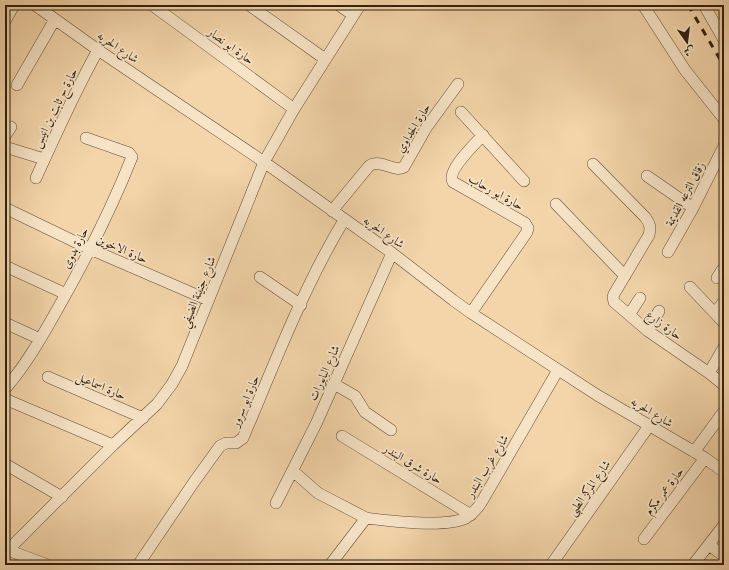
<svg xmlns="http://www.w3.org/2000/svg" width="729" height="570" viewBox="0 0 729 570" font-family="'Libre Caslon Text',Amiri,serif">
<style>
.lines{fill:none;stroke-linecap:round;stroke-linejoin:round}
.minor-casing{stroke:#614d38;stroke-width:12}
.minor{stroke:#f7e4c7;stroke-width:11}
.rail{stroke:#302013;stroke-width:3;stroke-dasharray:7 7;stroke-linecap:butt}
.labels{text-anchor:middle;stroke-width:3.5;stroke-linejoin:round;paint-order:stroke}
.street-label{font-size:12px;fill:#302013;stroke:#f7e4c7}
</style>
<rect width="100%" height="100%" fill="#f3d5a9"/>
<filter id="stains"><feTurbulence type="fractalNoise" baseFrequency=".005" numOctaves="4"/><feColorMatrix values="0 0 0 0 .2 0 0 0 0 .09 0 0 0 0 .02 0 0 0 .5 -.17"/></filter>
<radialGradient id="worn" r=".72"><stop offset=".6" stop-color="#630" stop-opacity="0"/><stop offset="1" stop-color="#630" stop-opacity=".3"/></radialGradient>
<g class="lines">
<defs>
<path id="minor" d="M 35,5 L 98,50 L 264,162 L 392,253 L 453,300 L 471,313 L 597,395 L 705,458 L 724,472
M 152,5 L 294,109
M 249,5 L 325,59
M 339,5 L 353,15
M 643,5 L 685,70 L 724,119
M 704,5 L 724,40
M 5,21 L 14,5
M 17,85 L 55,19
M 461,112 L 524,181
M 5,136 L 11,127
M 5,147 L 44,159
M 593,164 L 645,217 C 650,224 651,227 649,235 L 614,294 L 613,297 L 614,302 L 648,331 L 709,373 L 724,385
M 647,176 L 693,208
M 36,178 C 56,134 75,91 98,50
M 556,204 L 625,276
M 5,208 L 90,249 L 208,300
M 332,211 L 369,166 C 381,158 394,173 404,167 L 426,128 L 458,84
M 668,252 L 693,208 L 724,146
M 5,266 L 66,294
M 260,277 L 301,305
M 717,278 L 722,270
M 690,287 L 724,323
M 471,313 L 527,232 L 528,228 L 525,223 L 453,182 C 446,171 475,144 483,135
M 715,313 L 724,301
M 629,315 L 640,298
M 5,323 L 40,339
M 648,331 L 659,311
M 709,373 L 724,347
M 48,377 L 143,418
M 334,384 L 355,396 L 365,412 L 391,430
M 5,389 C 26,365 41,338 57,310 C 85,261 111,210 132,157 L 129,153 L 86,138
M 5,399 L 113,445
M 342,436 L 471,515
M 694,452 L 724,411
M 5,464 L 62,497
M 293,471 L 318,493 L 366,518
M 276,503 L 316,424 L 392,253
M 644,539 L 705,458
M 709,545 L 724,556
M 5,549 L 48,565
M 8,550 L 113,445 L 157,404 L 172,384 L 182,366 L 264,162 L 294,109 L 360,5
M 138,565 L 194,482 L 220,446 L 226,443 L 236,443 L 243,438 C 274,365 303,288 344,220
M 330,565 L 366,518 C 390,521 445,528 466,518 C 472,514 477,509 481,503 L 558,370
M 551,565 L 649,426
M 693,565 L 724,525"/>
</defs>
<use href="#minor" class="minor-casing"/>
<use href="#minor" class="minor"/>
<path class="rail" d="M 688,5 L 724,66"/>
</g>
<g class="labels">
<g class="street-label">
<text transform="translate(231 46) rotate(36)" y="4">حارة ابو نصار</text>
<text transform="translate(118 47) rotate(34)" y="4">شارع الحريه</text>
<text transform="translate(55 108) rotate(-64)" y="4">حارة ح ثابت بن انيس</text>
<text transform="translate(413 128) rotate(-59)" y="4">حارة الجداوي</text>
<text transform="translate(496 192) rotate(29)" y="4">حارة ابو رحاب</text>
<text transform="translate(685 194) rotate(-62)" y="4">زقاق الترعه القديمة</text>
<text transform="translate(384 232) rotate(35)" y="4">شارع الحريه</text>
<text transform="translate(75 248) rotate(-63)" y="4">حارة بدوى</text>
<text transform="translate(122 249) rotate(23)" y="4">حارة الاخوين</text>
<text transform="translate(198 292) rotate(-68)" y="4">شارع جنينة الضيفي</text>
<text transform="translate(664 325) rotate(36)" y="4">حارة زارع</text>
<text transform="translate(324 373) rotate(-66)" y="4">شارع البابورات</text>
<text transform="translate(101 386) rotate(23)" y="4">حارة اسماعيل</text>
<text transform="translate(245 401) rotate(-67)" y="4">حارة ابو سرور</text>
<text transform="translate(652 412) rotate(31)" y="4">شارع الحريه</text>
<text transform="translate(413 464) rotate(31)" y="4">حارة شرق البندر</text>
<text transform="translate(487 466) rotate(-59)" y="4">شارع غرب البندر</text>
<text transform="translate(589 488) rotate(-55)" y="4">شارع المركز الطبى</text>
<text transform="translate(664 491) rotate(-53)" y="4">حارة عمر مكرم</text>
</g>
</g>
<rect width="729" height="570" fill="none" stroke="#f3d5a9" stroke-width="20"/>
<rect x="6" y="6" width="717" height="558" fill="none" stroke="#302013" stroke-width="2"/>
<rect x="10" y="10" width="709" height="550" fill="none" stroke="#302013"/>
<g transform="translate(687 42) rotate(166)" stroke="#f7e4c7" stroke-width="3" paint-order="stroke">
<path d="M0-3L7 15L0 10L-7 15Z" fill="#302013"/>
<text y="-6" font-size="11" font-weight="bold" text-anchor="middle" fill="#302013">ش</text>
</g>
<rect width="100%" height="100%" filter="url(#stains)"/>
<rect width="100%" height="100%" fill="url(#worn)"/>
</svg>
